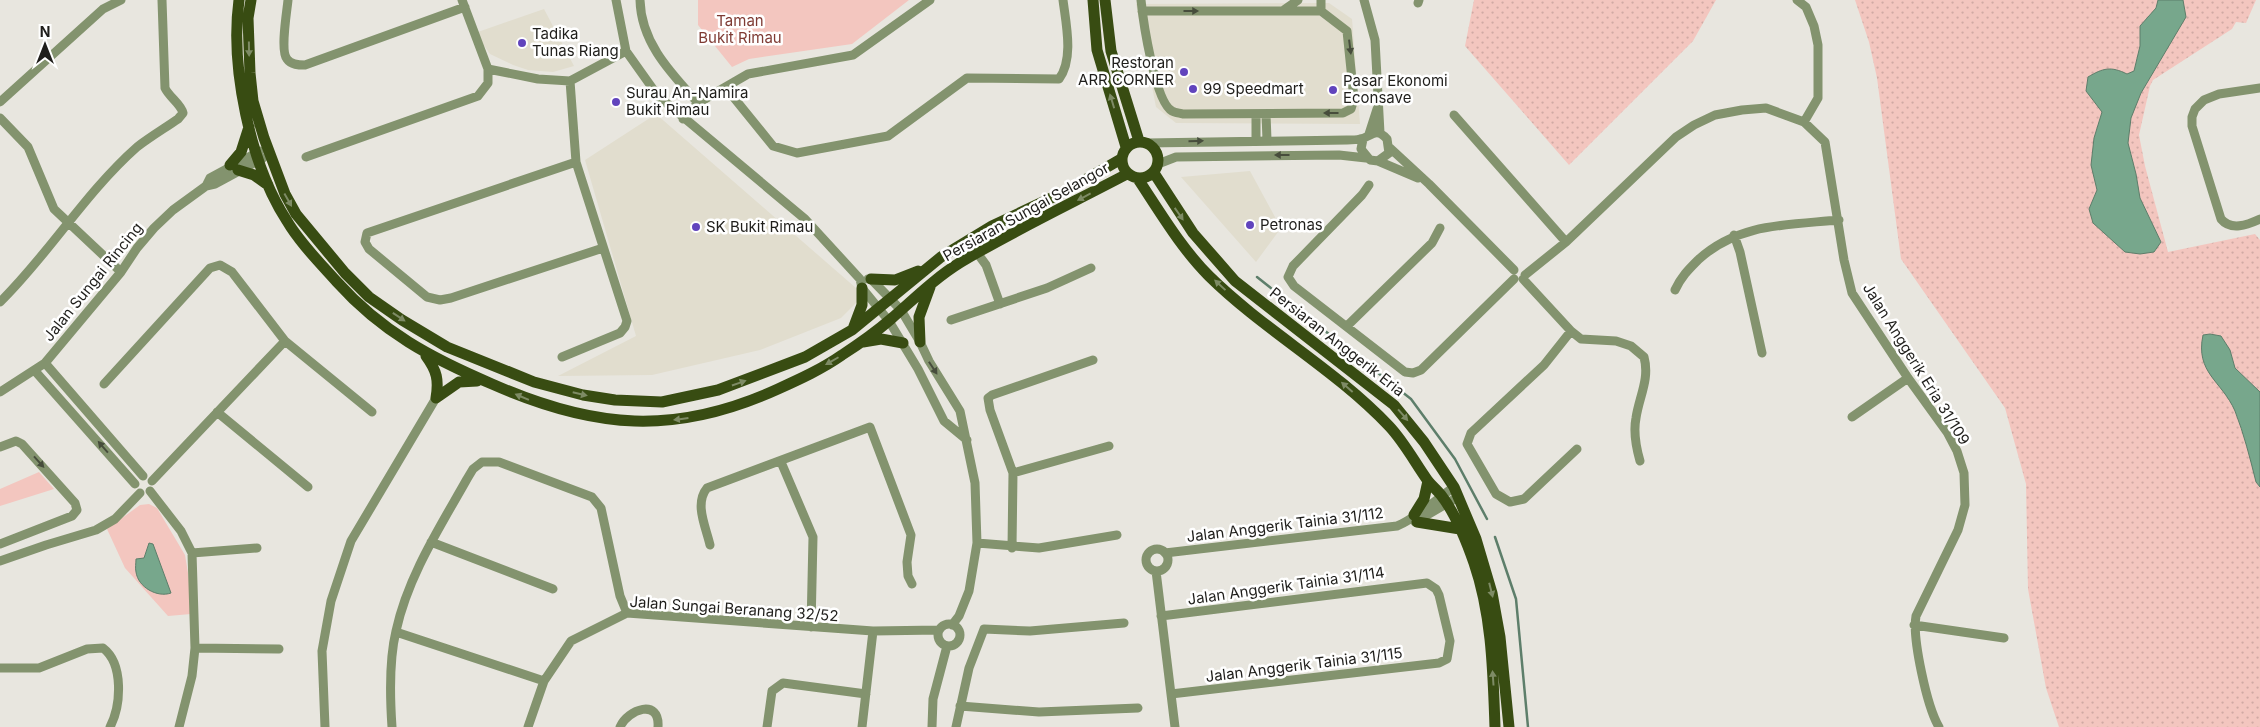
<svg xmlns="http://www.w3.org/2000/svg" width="2260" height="727" viewBox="0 0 2260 727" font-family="Inter,sans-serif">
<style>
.built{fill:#e1ddce}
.grass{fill:url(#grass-dots)}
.park{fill:#f3c6bf}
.water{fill:#77a78c;stroke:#5d7e6a}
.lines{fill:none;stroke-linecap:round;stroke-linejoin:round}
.stream{stroke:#5d7e6a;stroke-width:2.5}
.minor{stroke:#83936e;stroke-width:9}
.major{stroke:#384c12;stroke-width:11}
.oneway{fill:#474d3c}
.oneway2{fill:#7e8b65}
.poi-dot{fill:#6144bd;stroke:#fff;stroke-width:2}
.labels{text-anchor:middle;stroke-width:5;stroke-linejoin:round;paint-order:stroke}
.park-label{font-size:15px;fill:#7f3b34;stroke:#fff}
.poi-label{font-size:15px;fill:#1f1e1b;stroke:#fff;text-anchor:start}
.street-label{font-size:15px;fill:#1f1e1b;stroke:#fff}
</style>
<defs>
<pattern id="grass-dots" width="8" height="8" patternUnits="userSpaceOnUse" patternTransform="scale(1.25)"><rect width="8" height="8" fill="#f3c6bf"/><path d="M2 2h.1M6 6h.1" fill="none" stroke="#d0aaa4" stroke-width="1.8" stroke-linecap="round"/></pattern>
</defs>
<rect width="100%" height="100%" fill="#e8e6df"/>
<path class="built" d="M 1329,3 L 1352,19 L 1360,124 L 1176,123 L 1156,107 L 1136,4 Z
M 544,9 L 574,66 L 553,72 L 528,70 L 513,65 L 490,54 L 475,33 Z
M 656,114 L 864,295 L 841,318 L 760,350 L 652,375 L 558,376 L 636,336 L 585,160 Z
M 1250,171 L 1275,217 L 1278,232 L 1256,262 L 1181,177 Z"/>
<path class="grass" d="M 1474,0 L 1716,0 L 1693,41 L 1569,165 L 1465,46 Z
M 1855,0 L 2256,0 L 2246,23 L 2236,22 L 2232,29 L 2153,80 L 2150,86 L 2139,135 L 2145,166 L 2168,252 L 2255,234 L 2260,240 L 2260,727 L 2059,727 L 2046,688 L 2028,589 L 2026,484 L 2005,408 L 1901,259 L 1877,78 L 1869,42 Z"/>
<path class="park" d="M 698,0 L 909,0 L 852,44 L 749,59 L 732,67 L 698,25 Z
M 39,472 L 54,489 L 0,506 L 0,489 Z
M 149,504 L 157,508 L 185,555 L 190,585 L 191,614 L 168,616 L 125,568 L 107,529 L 140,505 Z"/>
<path class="water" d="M 2158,0 L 2183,0 L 2186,17 L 2141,93 L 2131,118 L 2128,143 L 2136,174 L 2140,198 L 2161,242 L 2154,252 L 2140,254 L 2125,252 L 2093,223 L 2089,209 L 2097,190 L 2091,165 L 2094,138 L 2102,112 L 2086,91 L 2088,77 C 2103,68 2111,66 2127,74 L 2134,71 L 2140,46 L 2140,26 L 2156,8 Z
M 2210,334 L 2221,336 L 2230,350 L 2235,368 L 2260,392 L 2260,487 L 2256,482 C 2250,458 2244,434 2235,411 C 2222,381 2195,373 2203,335 Z
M 149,543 L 153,544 L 171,593 C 157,598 138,587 136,572 C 135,568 136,563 136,559 L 144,558 Z"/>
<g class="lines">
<path class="stream" d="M 1257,277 L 1411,399 L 1455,459 L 1487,519
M 1495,537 L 1516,599 L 1528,727"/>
<path class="minor" d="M 288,0 C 287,11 280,51 287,59 C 291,65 299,65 305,65 L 465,7
M 616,0 L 626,51 L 658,96 L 805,219 L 860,279 L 862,288 L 889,321 L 918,369 L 944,421 L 967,440
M 640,0 C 641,43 671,73 698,103
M 1141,0 C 1143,20 1155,102 1172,111 C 1175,113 1180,113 1183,114 L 1343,113 L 1351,109 L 1354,99 L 1347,31 L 1321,11 L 1142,11
M 1364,0 L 1375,40 L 1380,133
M 1797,0 L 1806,7 L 1814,26 L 1818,45 L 1818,98 L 1804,122
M 1418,3 L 1419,0
M 1284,10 L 1298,0
M 1321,11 L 1321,0
M 488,69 L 538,79 L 570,81 L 626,51
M 726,88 L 773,146 L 797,153 L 888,136 L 967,78 L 1059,79 C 1074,59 1066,24 1063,0
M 2260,88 L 2219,94 L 2204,100 L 2195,109 L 2192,117 L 2192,126 L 2221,219 C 2231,231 2247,225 2260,219
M 0,102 L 103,9 L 121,0
M 1256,114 L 1256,140
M 1266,114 L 1267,140
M 1454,115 L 1566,242
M 0,118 L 28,147 L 54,209 L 121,272
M 683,119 L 698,103 L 748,74 L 853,55 L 930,0
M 1369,134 L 1377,109
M 1147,143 L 1347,140 C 1351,140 1356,140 1360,139 C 1372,137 1375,126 1387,139 L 1389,153 L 1378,161 L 1370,160 L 1361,149 L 1363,139
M 1390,148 L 1429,184 L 1514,270
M 306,157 L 478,96 L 488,83 L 488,69 L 462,0
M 1378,161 L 1418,178
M 576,162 L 367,233 L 365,242 L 369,249 L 427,297 L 440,300 L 451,298 L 603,248
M 1158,164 L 1176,157 L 1339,155 L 1366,158
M 1369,185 L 1362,195 L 1293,266 L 1288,277 L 1294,286 L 1405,372 L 1413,373 L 1421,370 L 1514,279
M 206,186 L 215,184 L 263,158
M 1734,235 L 1740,252 L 1762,353
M 978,254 L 986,265 L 1000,304
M 1525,275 L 1566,242 L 1676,137 L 1694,125 L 1715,115 L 1742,110 L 1766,108 L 1804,122 L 1825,142 L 1844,260 L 1852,293 L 1908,378 L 1947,432 L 1957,451 L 1964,473 L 1965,505 L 1958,530 L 1916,616 C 1912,638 1927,707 1939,727
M 868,279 L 871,279 L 901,310 L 920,342 L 929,361 L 960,411 L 975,483 L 977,543 L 969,591 L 959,616 L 952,625
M 1523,279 L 1571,331 L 1581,339 L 1616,341 L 1631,346 L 1644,357 C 1650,379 1639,397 1636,418 C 1633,433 1636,447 1640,461
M 1675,290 C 1681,277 1688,270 1698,260 C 1738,223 1787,225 1839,220
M 0,302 C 49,254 85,193 137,147 C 150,137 165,128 178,119 L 183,113 C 181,104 169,97 165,88 L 162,0
M 951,320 L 1047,288 L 1091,268
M 1347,326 L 1432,243 L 1440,228
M 1571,331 L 1544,365 L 1471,433 L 1467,444 L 1496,494 L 1510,502 L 1524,499 L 1577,449
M 562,357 L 620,333 L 625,327 L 627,321 L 576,162 L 570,81
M 45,363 L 143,476
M 35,371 L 135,484
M 104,384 L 210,268 L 220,265 L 232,272 L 285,341 L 372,412
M 0,392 L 45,363 L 121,272 L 137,248 L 154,228 L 173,210 L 206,186 L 210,178 L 260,151
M 217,412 L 308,487
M 1852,417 L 1908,378
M 0,447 L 16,441 L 22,444 L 75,503 L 77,510 L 72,516 L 0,544
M 781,462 L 813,537 L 811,627
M 1013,473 L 1109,446
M 152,481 L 285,341
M 150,491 L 181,531 L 192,553 L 195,648 L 192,676 L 179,727
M 1415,522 L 1458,497
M 431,542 L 553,589
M 977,543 L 1039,548 L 1117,535
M 710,545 C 706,527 694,504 707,488 L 870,427 L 911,535 L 907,562 L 908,576 L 912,584
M 1012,548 L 1013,473 L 990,410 L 988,398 L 992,395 L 1093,360
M1146 560a11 11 0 1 1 22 0a11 11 0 1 1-22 0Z
M 192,553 L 257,548
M 1165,553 L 1397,526 C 1415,519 1437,499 1454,487
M 0,561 L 46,545 L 96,530 L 115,519 L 140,493
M 1156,571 L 1175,727
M 1161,616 L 1427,583 L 1436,589 L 1439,595 L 1450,641 L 1447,659 L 1439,663 L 1171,694
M938 635a11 11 0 1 1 22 0a11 11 0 1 1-22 0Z
M 1914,625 L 2004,638
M 396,632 L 544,681
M 195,648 L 279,649
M 0,668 L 39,668 L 87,649 L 103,648 C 124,664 121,706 110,727
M 960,706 L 1039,712 L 1138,708
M 325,727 L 322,651 L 331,601 L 351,541 L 436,398
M 392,727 C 390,698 389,660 396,631 C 408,576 440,527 467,479 L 473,469 L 482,462 L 499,462 L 592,497 L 601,508 L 620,596 L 627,613
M 528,727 L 544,681 L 571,641 L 627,613 L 873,631 L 939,630
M 620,727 C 628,709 660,698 658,727
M 767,727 L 772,691 L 783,683 L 866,694
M 862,727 L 873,631
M 932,727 L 933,699 L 947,646
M 956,727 L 969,668 L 984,629 L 1030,631 L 1124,623"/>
<path class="major" d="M 239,0 C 230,67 250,164 287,221 C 300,243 320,263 337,282 C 382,332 431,358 492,384 C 594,429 675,436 778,389 C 800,379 822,369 842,355 C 859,344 876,332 891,319 C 914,299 935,278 961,262 C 1015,230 1072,203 1127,174
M 251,0 L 248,18 L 250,73 L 253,101 L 264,138 L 285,194 L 296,214 L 345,273 L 369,297 L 402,320 L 447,347 L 534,382 L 583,395 L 615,400 L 662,402 L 718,390 L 805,357 L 852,330 L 941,257 L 992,226 L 1064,192 L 1121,159
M 1093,0 L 1097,50 L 1126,147
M 1105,0 L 1111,51 L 1139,141
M1122 160a18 18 0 1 1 36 0a18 18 0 1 1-36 0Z
M 230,165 L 241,152 L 249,127
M 238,170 L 254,175 L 268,185
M 1154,173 L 1193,233 L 1235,281 L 1394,405 L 1424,442 L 1454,487 L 1476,539 L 1492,593 L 1500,637 L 1509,727
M 1138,179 C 1160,212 1181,248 1209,276 C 1265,331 1335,369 1389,426 C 1405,443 1415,463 1428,481 C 1432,486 1437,490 1441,495 C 1456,514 1466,540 1474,563 C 1492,615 1493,672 1495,727
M 871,279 L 895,280 L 918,271
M 853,329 L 862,305 L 862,288
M 863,342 L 881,339 L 903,343
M 920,342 L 919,317 L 930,287
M 426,356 C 437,371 439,380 436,398
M 436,398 L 459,382 L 477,381
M 1414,515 L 1424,499 L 1428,481
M 1417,522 L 1460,529"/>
</g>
<defs><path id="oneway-solid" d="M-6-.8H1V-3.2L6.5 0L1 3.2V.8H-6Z" transform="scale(1.25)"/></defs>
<g class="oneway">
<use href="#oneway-solid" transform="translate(1191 11)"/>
<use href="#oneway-solid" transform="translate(1350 47) rotate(83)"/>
<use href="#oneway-solid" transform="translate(1331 113) rotate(180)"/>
<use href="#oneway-solid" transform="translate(1196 141) rotate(-1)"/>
<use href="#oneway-solid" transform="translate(1282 155) rotate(180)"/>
<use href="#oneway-solid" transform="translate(933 368) rotate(57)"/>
<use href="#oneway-solid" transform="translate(103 447) rotate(-131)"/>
<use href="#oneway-solid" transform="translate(39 462) rotate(48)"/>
</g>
<g class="oneway2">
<use href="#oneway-solid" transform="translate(249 49) rotate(89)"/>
<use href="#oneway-solid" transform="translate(1112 101) rotate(-107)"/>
<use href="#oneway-solid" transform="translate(1084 197) rotate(152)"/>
<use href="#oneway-solid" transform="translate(288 200) rotate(61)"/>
<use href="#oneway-solid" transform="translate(1179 214) rotate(55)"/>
<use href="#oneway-solid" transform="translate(1220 285) rotate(-137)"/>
<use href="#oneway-solid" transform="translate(399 317) rotate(34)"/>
<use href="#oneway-solid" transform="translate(832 361) rotate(150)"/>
<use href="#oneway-solid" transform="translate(739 383) rotate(-19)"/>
<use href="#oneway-solid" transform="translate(1347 387) rotate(-139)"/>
<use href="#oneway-solid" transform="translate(580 394) rotate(13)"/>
<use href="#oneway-solid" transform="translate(522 397) rotate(-157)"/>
<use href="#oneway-solid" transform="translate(1403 415) rotate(49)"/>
<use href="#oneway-solid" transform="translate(681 419) rotate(173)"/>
<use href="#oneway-solid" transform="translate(1491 590) rotate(76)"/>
<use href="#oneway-solid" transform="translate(1493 678) rotate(-94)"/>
</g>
<g class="poi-dot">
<circle cx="522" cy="43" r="5"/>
<circle cx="1184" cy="72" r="5"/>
<circle cx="1193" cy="89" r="5"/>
<circle cx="1333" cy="90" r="5"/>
<circle cx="616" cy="102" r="5"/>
<circle cx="1250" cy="225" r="5"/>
<circle cx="696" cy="227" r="5"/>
</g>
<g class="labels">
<g class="park-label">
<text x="740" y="26">Taman<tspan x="740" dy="17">Bukit Rimau</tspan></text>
</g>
<g class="poi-label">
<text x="532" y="39">Tadika<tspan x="532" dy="17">Tunas Riang</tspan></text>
<text x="1174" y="68" text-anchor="end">Restoran<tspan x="1174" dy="17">ARR CORNER</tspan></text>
<text x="1343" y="86">Pasar Ekonomi<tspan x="1343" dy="17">Econsave</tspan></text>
<text x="1203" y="94">99 Speedmart</text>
<text x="626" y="98">Surau An-Namira<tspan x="626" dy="17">Bukit Rimau</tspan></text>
<text x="1260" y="230">Petronas</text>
<text x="706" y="232">SK Bukit Rimau</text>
</g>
<g class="street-label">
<text transform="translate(1026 212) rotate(-29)" y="5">Persiaran Sungai Selangor</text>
<text transform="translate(93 282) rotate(-51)" y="5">Jalan Sungai Rincing</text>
<text transform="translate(1337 342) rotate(38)" y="5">Persiaran Anggerik Eria</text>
<text transform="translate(1916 364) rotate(58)" y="5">Jalan Anggerik Eria 31/109</text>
<text transform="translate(1285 525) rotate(-7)" y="5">Jalan Anggerik Tainia 31/112</text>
<text transform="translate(1286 586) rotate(-8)" y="5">Jalan Anggerik Tainia 31/114</text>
<text transform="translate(734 609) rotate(4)" y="5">Jalan Sungai Beranang 32/52</text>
<text transform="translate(1304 665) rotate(-7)" y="5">Jalan Anggerik Tainia 31/115</text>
</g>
</g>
<g transform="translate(45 45)" stroke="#ffffff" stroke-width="4" paint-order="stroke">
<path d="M0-4L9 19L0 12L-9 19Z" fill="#1f1e1b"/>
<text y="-8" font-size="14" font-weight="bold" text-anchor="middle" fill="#1f1e1b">N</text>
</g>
</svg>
